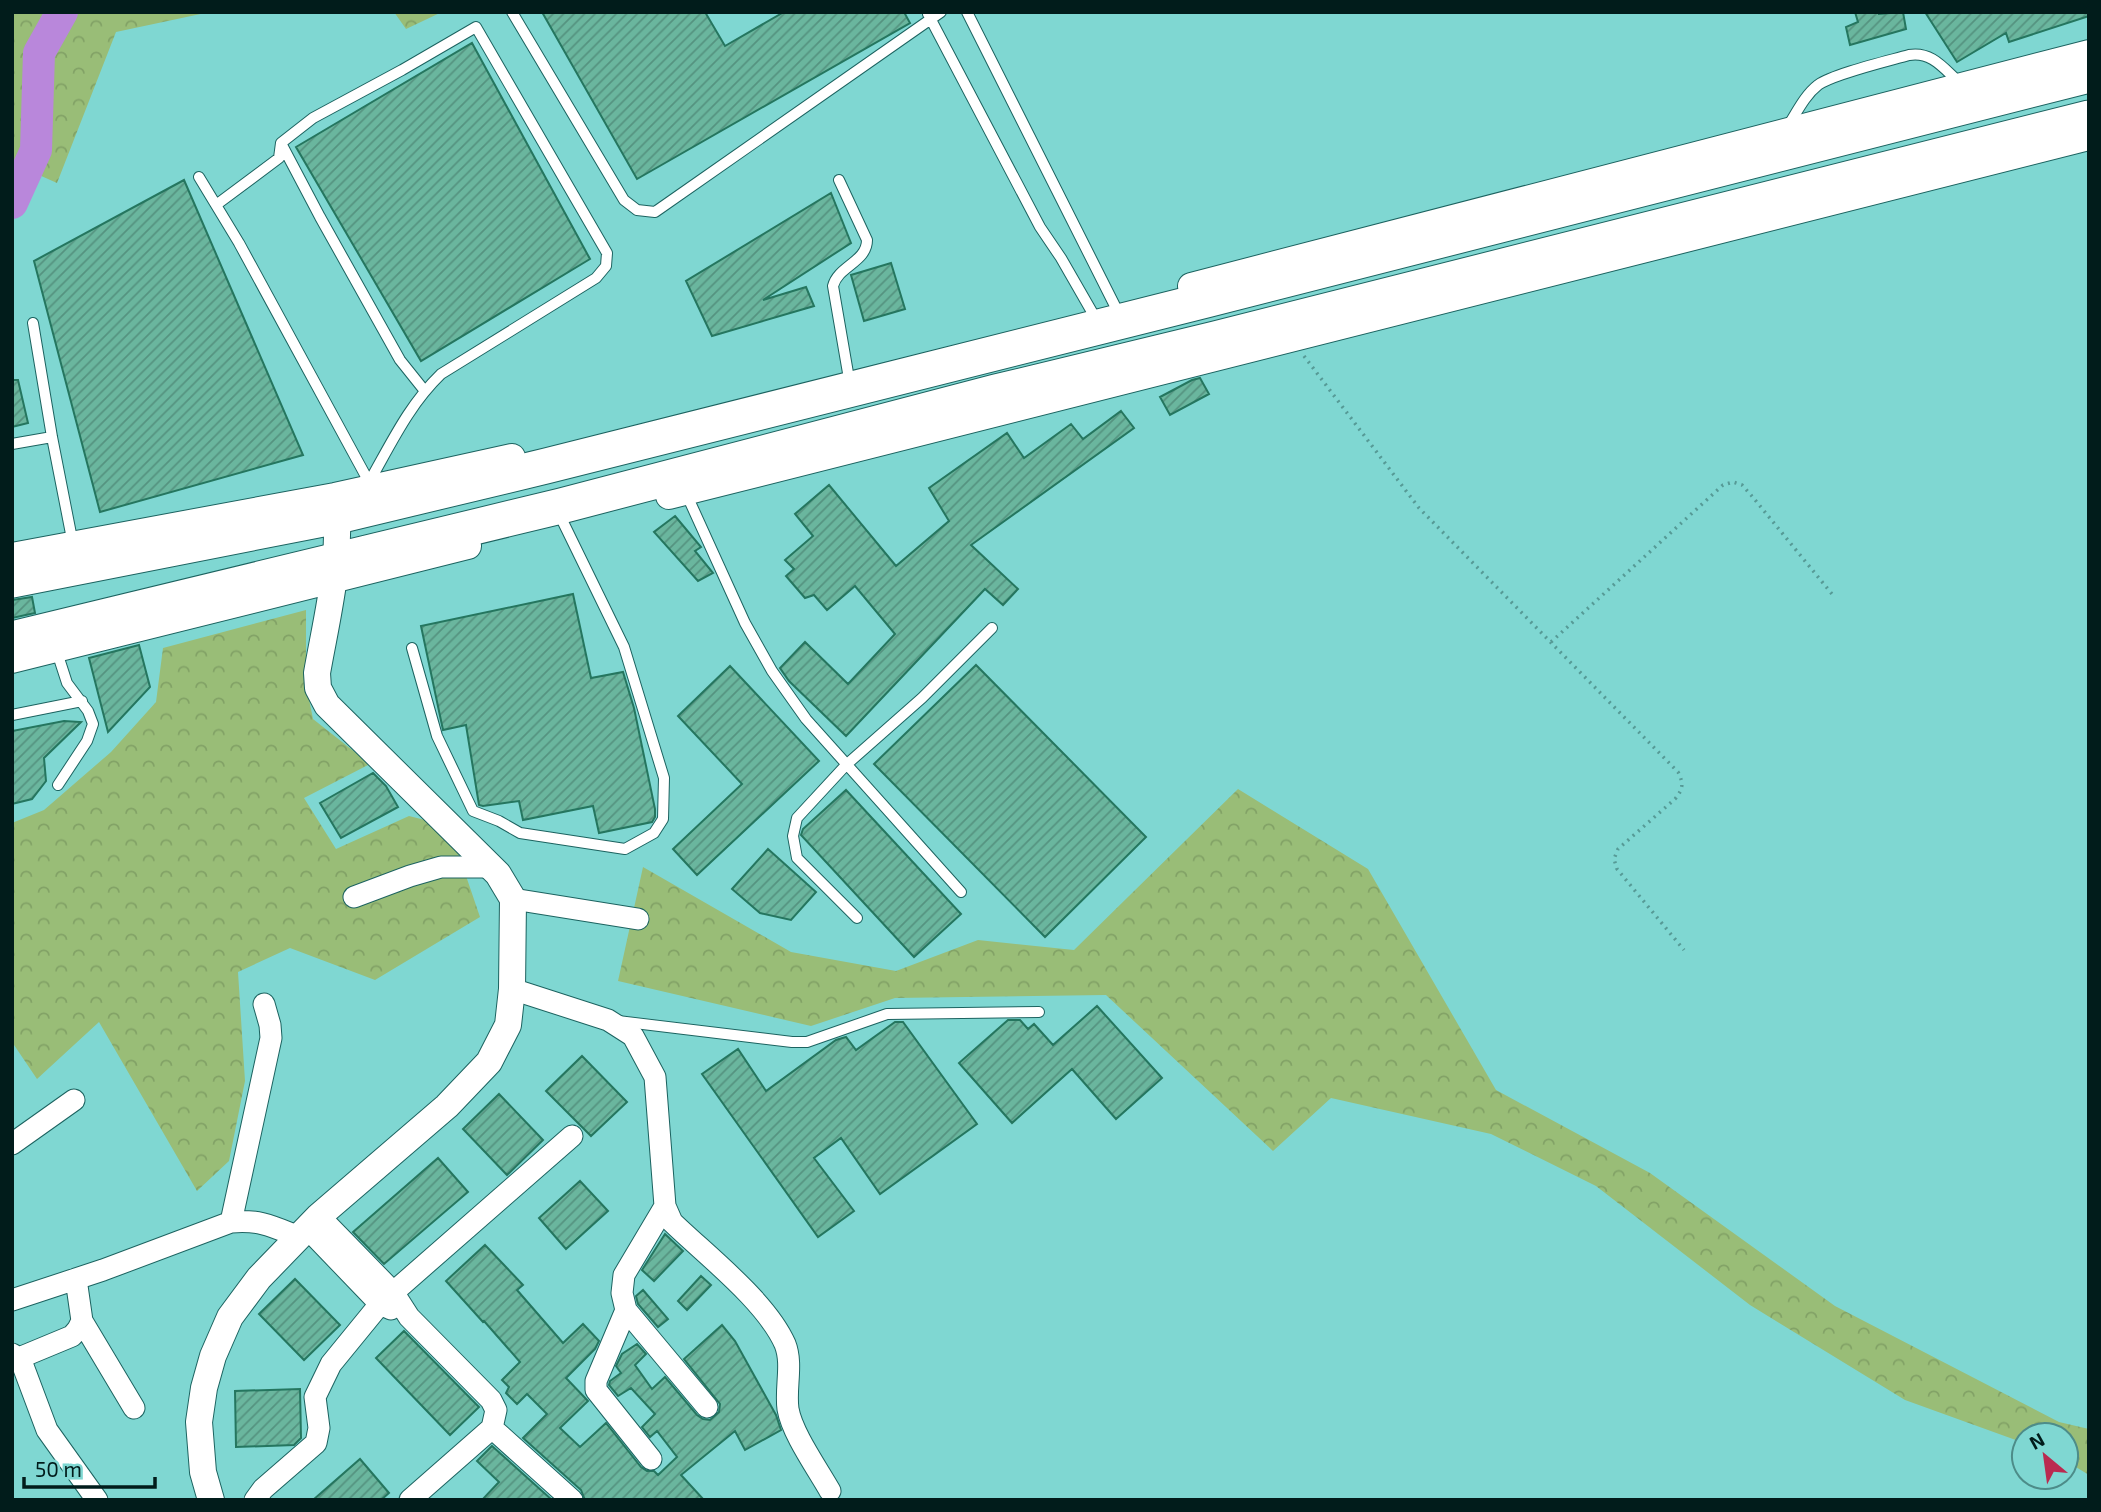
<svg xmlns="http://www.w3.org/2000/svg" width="2101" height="1512" viewBox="0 0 2101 1512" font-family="'Exo 2',sans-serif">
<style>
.forest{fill:url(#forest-crowns)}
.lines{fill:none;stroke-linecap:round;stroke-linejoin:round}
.river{stroke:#b987db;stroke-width:32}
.building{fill:url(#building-hatch);stroke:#25765f;stroke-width:2}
.service-casing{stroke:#1c6360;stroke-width:12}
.minor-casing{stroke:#1c6360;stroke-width:23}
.tertiary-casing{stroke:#1c6360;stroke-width:28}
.trunk-casing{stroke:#1c6360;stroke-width:37}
.path{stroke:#569a96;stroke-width:3.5;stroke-dasharray:2 5;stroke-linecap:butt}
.service{stroke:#fff;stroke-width:10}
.minor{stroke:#fff;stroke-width:21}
.tertiary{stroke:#fff;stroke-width:26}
.trunk{stroke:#fff;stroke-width:35}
</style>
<defs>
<pattern id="forest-crowns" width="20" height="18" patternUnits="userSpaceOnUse" patternTransform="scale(1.75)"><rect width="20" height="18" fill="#99bd77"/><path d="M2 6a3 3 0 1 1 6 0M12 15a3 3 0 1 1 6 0" fill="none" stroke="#82a266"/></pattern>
<pattern id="building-hatch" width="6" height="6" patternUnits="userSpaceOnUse" patternTransform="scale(1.75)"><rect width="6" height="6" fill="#6ab69e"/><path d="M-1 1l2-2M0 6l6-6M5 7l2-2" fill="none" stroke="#559380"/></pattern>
</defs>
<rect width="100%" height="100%" fill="#7fd7d2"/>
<path class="forest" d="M 12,12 L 210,12 L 116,32 L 57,183 L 12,163 Z
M 394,12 L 442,12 L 406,29 Z
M 306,610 L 306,684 L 313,719 L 370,764 L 304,798 L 336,849 L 409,816 L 449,826 L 480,917 L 375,980 L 290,948 L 238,972 L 245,1081 L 229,1161 L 197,1191 L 99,1022 L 37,1079 L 12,1042 L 12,823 L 44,810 L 111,752 L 156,702 L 163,648 Z
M 1238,789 L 1368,869 L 1496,1090 L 1650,1173 L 1835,1306 L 2059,1422 L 2089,1429 L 2089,1475 L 2066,1461 L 2066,1435 L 2024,1435 L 2024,1443 L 1905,1400 L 1750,1305 L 1596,1186 L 1491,1134 L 1331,1098 L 1273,1151 L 1106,995 L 895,998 L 811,1026 L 618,981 L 643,867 L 791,952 L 896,971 L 978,940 L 1074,950 Z"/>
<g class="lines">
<path class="river" d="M 12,203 L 36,150 L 39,53 L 62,12"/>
</g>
<path class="building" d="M 542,12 L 705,12 L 725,46 L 784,12 L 904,12 L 910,23 L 637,179 Z
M 1855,12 L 1879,12 L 1879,14 L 1903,12 L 1906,29 L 1850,45 L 1846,27 L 1858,22 Z
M 1925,12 L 2089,12 L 2089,16 L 2009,42 L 2006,33 L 1957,62 Z
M 472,43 L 590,259 L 421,361 L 296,147 Z
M 184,180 L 303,455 L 100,512 L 34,261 Z
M 831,193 L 851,243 L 763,300 L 806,287 L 814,306 L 712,336 L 686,281 Z
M 891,263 L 905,309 L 864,321 L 851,275 Z
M 1200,378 L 1209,394 L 1170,415 L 1160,397 L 1192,380 Z
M 12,380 L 18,380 L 28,423 L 12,427 Z
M 1121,411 L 1134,428 L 971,545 L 1018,589 L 1003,605 L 985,589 L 846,736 L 789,681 L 780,668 L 805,642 L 848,684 L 895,634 L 855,586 L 827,610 L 814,595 L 805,598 L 786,576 L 794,569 L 785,560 L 813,536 L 795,514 L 829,485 L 896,566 L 949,521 L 929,488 L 1007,433 L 1024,458 L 1071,424 L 1083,439 Z
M 675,516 L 701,547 L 695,551 L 713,573 L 698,581 L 654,532 Z
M 573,594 L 591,678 L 623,672 L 634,708 L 655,809 L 655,817 L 652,822 L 599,833 L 593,806 L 523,820 L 519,801 L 483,806 L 479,805 L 466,725 L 443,730 L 421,626 Z
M 32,597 L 35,613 L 12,618 L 12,600 Z
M 139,645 L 150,687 L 108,732 L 89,658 Z
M 976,665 L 1146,837 L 1045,937 L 874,764 Z
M 730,666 L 819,761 L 697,875 L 673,849 L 742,784 L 678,716 Z
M 64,721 L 81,722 L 44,758 L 46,781 L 32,799 L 12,804 L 12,731 Z
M 373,773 L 386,786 L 398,807 L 341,838 L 320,803 Z
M 846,790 L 961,914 L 914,957 L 801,835 L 803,829 Z
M 768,849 L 816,892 L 791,920 L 760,913 L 732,889 Z
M 1097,1006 L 1162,1078 L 1116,1119 L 1072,1069 L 1012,1123 L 959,1063 L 1008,1020 L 1020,1020 L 1028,1029 L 1034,1024 L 1053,1045 Z
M 895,1022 L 903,1022 L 977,1124 L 880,1194 L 841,1138 L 814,1158 L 854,1211 L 818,1237 L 702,1074 L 738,1049 L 766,1091 L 836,1040 L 846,1037 L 856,1050 Z
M 582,1056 L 627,1102 L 591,1136 L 546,1091 Z
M 499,1094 L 543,1140 L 507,1175 L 463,1129 Z
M 438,1158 L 468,1192 L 384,1264 L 353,1232 Z
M 580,1181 L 608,1211 L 566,1249 L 539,1218 Z
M 665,1234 L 683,1251 L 654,1281 L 642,1270 Z
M 485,1245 L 523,1285 L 517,1290 L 563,1343 L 583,1324 L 599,1341 L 595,1349 L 566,1378 L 588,1401 L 560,1428 L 580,1447 L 606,1423 L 641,1467 L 647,1471 L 654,1471 L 658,1475 L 677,1457 L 657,1431 L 650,1437 L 642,1427 L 655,1414 L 631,1388 L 618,1396 L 609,1385 L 610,1381 L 621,1373 L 616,1366 L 622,1354 L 637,1344 L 646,1354 L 635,1365 L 652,1389 L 665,1377 L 697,1415 L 703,1419 L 710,1420 L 719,1412 L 720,1404 L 684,1359 L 722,1325 L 735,1341 L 776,1415 L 781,1430 L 745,1450 L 735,1431 L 681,1475 L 704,1500 L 585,1500 L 581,1490 L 523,1438 L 547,1414 L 527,1394 L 517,1404 L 506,1393 L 509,1387 L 502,1380 L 520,1362 L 484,1321 L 483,1322 L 446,1281 Z
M 701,1276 L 711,1285 L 687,1310 L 678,1301 Z
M 295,1279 L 340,1325 L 304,1360 L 259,1314 Z
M 643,1290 L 668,1319 L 658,1327 L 638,1304 L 636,1296 Z
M 404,1331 L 479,1407 L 450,1435 L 376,1358 Z
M 300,1389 L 301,1438 L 294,1445 L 236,1447 L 235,1391 Z
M 492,1446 L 552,1500 L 482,1500 L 499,1482 L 477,1461 Z
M 360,1459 L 389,1493 L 381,1500 L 313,1500 Z"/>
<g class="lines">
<defs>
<path id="service" d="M 512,12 L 624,200 L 637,210 L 655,212 L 941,12
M 967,12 L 1115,306
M 928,14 L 1040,227 L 1061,258 L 1092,312
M 1788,126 C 1797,112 1805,95 1818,85 C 1833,74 1888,61 1909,55 C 1932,51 1944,69 1960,83
M 281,143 L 320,217 L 400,360 L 424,390
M 199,177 L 239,243 L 369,482
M 839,180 L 867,240 C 867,262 838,266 833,286 L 848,373
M 216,205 L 279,158 L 281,143 L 313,118 L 402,70 L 476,27 L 607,253 L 606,266 L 596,278 L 441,374 C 408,406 391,444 368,484
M 33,323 L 52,437 L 73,544
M 12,444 L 52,437
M 685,491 L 745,623 L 772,671 L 806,719 L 961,892
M 412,648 L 437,736 L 473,811 L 499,821 L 520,833 L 625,849 L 654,833 L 663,819 L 664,778 L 624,647 L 563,522
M 56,649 L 67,683 L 88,711 L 93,724 L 87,741 L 58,785
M 12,715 L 82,701
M 857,918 L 797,858 L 793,836 L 797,818 L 846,765 L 922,698 L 992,628
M 618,1021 L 792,1042 L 807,1042 L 887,1014 L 1039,1012"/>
<path id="minor" d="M 354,897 L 410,876 L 441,867 L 492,867
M 513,899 L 638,919
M 512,989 L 608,1020 L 633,1036 L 655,1077 L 665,1206 L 672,1222 C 706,1255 766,1301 785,1344 C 793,1364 785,1388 788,1409 C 792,1433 817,1468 830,1491
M 12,1144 L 74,1100
M 665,1206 L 624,1275 L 622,1293 L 626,1310 L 707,1407
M 319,1216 L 393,1292 L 409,1317 L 491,1400 L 496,1410 L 492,1428 L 410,1500
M 231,1222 L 271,1038 L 270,1025 L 264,1004
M 307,1228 L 380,1304 L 391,1309
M 12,1300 L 103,1270 L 231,1222 C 259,1219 274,1227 299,1237
M 626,1310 L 596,1381 L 596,1390 L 651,1459
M 82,1321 L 134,1408
M 12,1354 L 19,1358 L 23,1366 L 47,1430 L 97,1500
M 19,1358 L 72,1336 L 78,1329 L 82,1321 L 76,1279
M 492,1428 L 572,1500
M 255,1500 L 263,1489 L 316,1443 L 319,1428 L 315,1397 L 331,1364 L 380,1304 L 572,1136"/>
<path id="tertiary" d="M 1191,286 L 2089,53
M 669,496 L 2089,137
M 12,556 L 335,496 L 512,457
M 12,660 L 468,546
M 211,1500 L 203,1472 L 199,1422 L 204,1388 L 213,1356 L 230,1317 L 259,1278 L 319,1216 L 447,1106 L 489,1062 L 508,1025 L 512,989 L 513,899 L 498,874 L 327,705 L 318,688 L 317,673 C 327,616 343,556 335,498"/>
<path id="trunk" d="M 12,580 L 338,516 L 546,466 L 1206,300 L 2089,75
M 12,639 L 561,506 L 996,392 L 1215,339 L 2089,118"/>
</defs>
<use href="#service" class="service-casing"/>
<use href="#minor" class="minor-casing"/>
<use href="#tertiary" class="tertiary-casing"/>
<use href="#trunk" class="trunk-casing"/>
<path class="path" d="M 1304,356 L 1419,508 L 1678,772 C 1684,784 1683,789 1675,799 L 1618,849 L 1614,859 L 1617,869 L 1684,950
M 1551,642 L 1723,485 L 1733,482 L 1742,485 L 1751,495 L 1832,594"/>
<use href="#service" class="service"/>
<use href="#minor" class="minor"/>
<use href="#tertiary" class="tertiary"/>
<use href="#trunk" class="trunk"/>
</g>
<rect width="2101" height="1512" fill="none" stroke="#011c1b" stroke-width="28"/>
<g transform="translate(2045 1456) rotate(331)"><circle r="33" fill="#7fd7d2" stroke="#4d8c89" stroke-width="2"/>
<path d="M0-5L12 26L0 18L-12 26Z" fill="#ba2a50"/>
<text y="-10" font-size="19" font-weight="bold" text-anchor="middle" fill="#011c1b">N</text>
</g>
<path d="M24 1477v10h131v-10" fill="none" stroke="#011c1b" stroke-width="3.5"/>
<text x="35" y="1477" font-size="21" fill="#011c1b" stroke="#7fd7d2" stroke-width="5" paint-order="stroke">50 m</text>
</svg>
